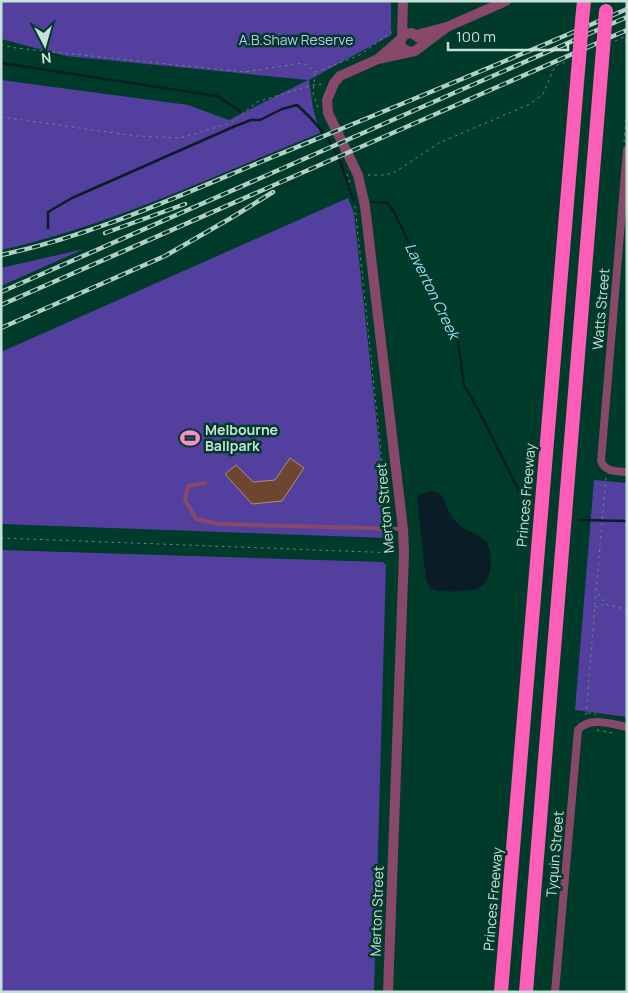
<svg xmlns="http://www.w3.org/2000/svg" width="628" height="993" viewBox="0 0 628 993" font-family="Manrope,sans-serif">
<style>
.green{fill:#53409e}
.water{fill:#0a1d26}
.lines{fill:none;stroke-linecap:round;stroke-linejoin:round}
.stream{stroke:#0a1d26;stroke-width:2.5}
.building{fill:#6d4632;stroke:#b78c76}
.path{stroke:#628c7f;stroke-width:1;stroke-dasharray:2.5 4;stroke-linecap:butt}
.service{stroke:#884869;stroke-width:4}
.minor{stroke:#884869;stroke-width:8}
.tertiary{stroke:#884869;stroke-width:10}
.motorway{stroke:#fc5eb8;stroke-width:14}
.rail-casing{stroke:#b2d0c4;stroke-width:4.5}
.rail{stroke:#003a2a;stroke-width:2.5;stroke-dasharray:8;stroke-linecap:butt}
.motorway-bridge{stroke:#fc5eb8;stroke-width:14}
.labels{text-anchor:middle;stroke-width:5;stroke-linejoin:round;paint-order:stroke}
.park-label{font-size:14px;fill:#c6c1f5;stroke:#003a2a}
.street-label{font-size:14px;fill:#c7e1d6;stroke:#003a2a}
.poi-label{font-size:14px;font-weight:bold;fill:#c7e1d6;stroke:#003a2a;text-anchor:start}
.water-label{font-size:15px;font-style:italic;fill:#a2defa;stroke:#003a2a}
</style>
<rect width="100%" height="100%" fill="#003a2a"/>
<path class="green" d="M 1,1 L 391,1 L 391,35 L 309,80 L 313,108 L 320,133 C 215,175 112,225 1,250 L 1,80 L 188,105 L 229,120 L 308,80 L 66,56 L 1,39 Z
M 348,198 L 354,213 L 389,538 L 1,524 L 1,352 Z
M 84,249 L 1,286 L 1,268 Z
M 594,480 L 627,483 L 627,717 L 575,710 Z
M 1,550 L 383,562 L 386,565 L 374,992 L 1,992 Z"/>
<path class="water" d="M 431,491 C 447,493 444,506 452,517 C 463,532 475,531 487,542 C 492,555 494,579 479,588 C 473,592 440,593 433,589 C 430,588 428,584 426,581 L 417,497 L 420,494 Z"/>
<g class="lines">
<path class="stream" d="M 1,63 L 217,96 L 240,111
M 372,202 L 388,203 L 394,212 L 458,342 L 464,385 L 480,413 L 521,495 L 528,501
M 48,228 L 48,212 L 72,198 L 233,127 L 251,120 L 260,120 L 282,109 L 297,105 C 315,121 332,141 341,164 C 346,176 349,189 354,201
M 579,520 L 627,521"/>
</g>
<path class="building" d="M 290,458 L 304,468 L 282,501 L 252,504 L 225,474 L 236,465 L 253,482 L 275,480 Z"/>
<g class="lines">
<path class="path" d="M 615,41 L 624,37 L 627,43
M 1,45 L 16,48 L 244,72 L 303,63 L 315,72
M 316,72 L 360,55 L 393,31
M 315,73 L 313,93 L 318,108
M 1,117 L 136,136 L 180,138 L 231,123 L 257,102 L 312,85 L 324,84
M 624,142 L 627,108
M 347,174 L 351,187
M 368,175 L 385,175 L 395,172 L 439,143 L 530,104 L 543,94 L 555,66 L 568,61
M 355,206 L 386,500
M 606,478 L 596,591 L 606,604 L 627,610
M 1,538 L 396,553
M 595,607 L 606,604
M 588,713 L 596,714
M 586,715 L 596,592
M 597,730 L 613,733"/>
<path class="service" d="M 205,483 L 188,486 L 185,500 L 196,519 L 219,524 L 403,529"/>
<path class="minor" d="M 627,150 L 601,461 C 605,472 616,471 627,472
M 555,992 L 578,730 C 589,716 612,724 627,727"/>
<path class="tertiary" d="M 416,35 L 447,27 L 506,1
M 402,37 L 403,1
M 409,52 L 401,47 C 399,39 403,33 412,33 L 419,38
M 379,58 L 402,38
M 388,992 L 404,553 L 403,529 L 365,206 L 358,175 L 328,113 L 327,100 L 334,83 L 340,76 L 378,59 L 415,51 L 447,27"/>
<path class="motorway" d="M 582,21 L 584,1
M 501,992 L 579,59
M 526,992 L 603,49"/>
<defs>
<path id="rail" d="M 105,233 L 185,204
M 1,255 C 96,235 185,193 275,156 C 392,108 510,60 627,9
M 1,292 L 627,17
M 1,305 L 627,30
M 1,328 L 165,256 L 231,218 L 273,192"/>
</defs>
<use href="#rail" class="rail-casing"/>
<use href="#rail" class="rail"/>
<path class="motorway-bridge" d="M 603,49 L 606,11
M 579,59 L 582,21"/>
</g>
<defs>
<symbol id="stadium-bare" viewBox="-9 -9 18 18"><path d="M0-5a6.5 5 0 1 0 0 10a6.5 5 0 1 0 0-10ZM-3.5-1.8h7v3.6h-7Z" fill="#fa8fc6" stroke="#003a2a" stroke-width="2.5" paint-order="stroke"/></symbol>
</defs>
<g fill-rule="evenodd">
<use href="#stadium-bare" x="176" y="424" width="28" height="28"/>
</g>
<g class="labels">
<g class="park-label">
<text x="296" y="45">A.B.Shaw Reserve</text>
</g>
<g class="street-label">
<text transform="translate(601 309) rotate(-85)" y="5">Watts Street</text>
<text transform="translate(526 495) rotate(-85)" y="5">Princes Freeway</text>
<text transform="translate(385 508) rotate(-95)" y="5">Merton Street</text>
<text transform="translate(555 854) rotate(-85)" y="5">Tyquin Street</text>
<text transform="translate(493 899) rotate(-85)" y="5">Princes Freeway</text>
<text transform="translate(377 911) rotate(-88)" y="5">Merton Street</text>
</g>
<g class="poi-label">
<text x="205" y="435">Melbourne<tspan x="205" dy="16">Ballpark</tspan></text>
</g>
<g class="water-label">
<text transform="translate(432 291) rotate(64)" y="5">Laverton Creek</text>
</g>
</g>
<rect width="628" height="993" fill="none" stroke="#c7e1d6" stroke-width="5"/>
<g transform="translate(45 45) rotate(174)" stroke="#003a2a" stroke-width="4" paint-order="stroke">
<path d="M0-4L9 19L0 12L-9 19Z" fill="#c7e1d6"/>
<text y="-8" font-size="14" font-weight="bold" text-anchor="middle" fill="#c7e1d6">N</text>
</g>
<path d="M448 42v8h120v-8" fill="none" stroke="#c7e1d6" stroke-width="2.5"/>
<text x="456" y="42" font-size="15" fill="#c7e1d6" stroke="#003a2a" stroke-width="4" paint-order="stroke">100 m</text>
</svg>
